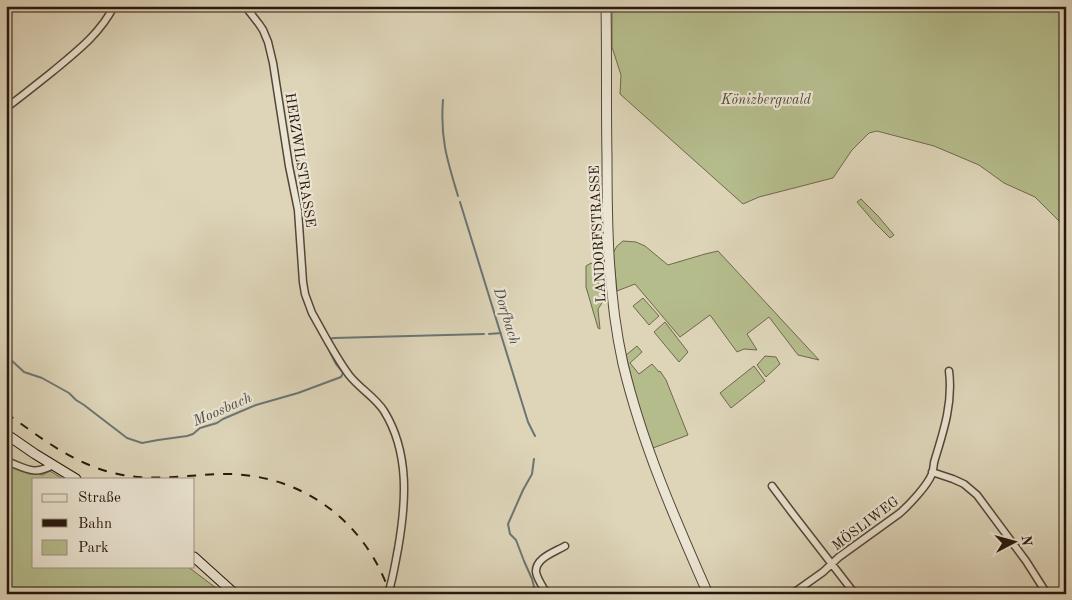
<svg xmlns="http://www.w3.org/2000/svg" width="1072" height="600" viewBox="0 0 1072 600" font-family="'Old Standard TT',serif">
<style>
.green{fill:#b5bc8c;stroke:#6e694c}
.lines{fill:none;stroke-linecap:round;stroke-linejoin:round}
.stream{stroke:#6a7674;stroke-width:2}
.minor-casing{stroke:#554637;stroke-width:9}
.tertiary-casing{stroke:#554637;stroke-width:11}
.secondary-casing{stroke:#27160c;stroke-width:11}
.minor{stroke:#eae4d2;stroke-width:6}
.tertiary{stroke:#eae4d2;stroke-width:9}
.secondary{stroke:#eae4d2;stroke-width:9}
.rail{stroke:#27160c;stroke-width:2;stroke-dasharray:9 9;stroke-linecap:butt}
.labels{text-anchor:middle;stroke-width:4.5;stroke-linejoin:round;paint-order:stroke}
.park-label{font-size:14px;font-style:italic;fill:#524832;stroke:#eae4d2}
.street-label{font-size:14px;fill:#27160c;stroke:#eae4d2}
.water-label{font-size:15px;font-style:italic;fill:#4e4e49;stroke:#eae4d2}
</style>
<rect width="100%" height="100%" fill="#ded5b9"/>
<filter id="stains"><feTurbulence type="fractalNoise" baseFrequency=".004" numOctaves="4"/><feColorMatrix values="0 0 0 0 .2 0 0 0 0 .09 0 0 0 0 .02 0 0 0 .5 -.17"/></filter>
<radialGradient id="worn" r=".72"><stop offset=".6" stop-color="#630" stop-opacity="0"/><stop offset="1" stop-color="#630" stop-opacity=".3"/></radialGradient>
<path class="green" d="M 612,6 L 1066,6 L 1066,234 L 1060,222 L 1035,197 L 1004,183 L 979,165 L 934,146 L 877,131 L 869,133 L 852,150 L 833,178 L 759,197 L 743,204 L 620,94 L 621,75 L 612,47 Z
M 861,199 L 878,216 L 894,235 L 890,238 L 875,223 L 857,202 Z
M 623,241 L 636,242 L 645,246 L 668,265 L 705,254 L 718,251 L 819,360 L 798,355 L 769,317 L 747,334 L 757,350 L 744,349 L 737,352 L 710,315 L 680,337 L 635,284 L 617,291 L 613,253 L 617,246 Z
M 591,263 L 599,271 L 596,278 L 606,297 L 598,309 L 600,329 L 598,328 L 586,287 L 586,266 Z
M 643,298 L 659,316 L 649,325 L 633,306 Z
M 665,322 L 688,352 L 679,362 L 654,332 Z
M 637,346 L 642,352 L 630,363 L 639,374 L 652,364 L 659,372 L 660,371 L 666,380 L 688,435 L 653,448 L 640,413 L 626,355 Z
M 765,356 L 776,357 L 780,364 L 766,377 L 757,365 Z
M 754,366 L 765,381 L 731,408 L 720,393 Z
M 6,465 L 42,475 L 50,471 L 63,479 L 34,479 L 34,566 L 187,566 L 224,594 L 6,594 Z"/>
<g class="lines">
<path class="stream" d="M 443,100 C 440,138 447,160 458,196
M 460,202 L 528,422 L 535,436
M 489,334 L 501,333
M 329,339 L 334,338 L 484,334
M 6,353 L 10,359 L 24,372 L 42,378 L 69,393 L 76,400 L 84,405 L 127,438 L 142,443 L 158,440 L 187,436 L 193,434 L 200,428 L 217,423 L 223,419 L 256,405 L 298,393 L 341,377 L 343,373 L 336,364 L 325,342
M 534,459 L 532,474 L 523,490 L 508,524 L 510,534 L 516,540 L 524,561 L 532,579 L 536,594"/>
<defs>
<path id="minor" d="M 245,6 L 259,24 L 263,30 L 268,42 L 273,63 L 289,166 L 298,210 L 303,282 L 305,294 L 312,313 C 324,334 335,356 349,375 C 360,389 375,397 384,411 C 410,453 406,503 398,549 C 395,564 393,579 388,594
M 6,108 C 22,96 37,84 52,72 C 76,52 100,34 114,6
M 6,461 C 26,468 33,476 53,465
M 932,472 L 953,479 L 964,484 L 977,495 L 1026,561 L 1047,594
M 772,486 L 793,514 L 855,594
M 547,594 C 543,587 537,579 536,572 C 535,558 555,552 565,546
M 792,594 L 823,572 L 839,557 L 900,513 C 910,504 927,486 932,474 C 934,469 933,464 935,459 C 944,430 953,402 949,371"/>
<path id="tertiary" d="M 606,6 C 607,57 606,107 607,157 C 607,227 608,296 623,364 C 642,444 675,519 708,594"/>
<path id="secondary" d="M 6,434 L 35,454 L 76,479
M 194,557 L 235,594"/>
</defs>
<use href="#minor" class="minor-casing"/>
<use href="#tertiary" class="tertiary-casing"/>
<use href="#secondary" class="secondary-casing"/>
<use href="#minor" class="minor"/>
<use href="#tertiary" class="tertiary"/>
<use href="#secondary" class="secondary"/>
<path class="rail" d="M 6,413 C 41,438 75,465 118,474 C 155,482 191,474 228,474 C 303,475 366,522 390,594"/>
</g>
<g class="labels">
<g class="park-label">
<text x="766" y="104">Könizbergwald</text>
</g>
<g class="street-label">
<text transform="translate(301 160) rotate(81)" y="5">HERZWILSTRASSE</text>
<text transform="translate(597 234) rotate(-93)" y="5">LANDORFSTRASSE</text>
<text transform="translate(865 523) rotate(-37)" y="5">MÖSLIWEG</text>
</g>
<g class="water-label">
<text transform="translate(507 316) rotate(73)" y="5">Dorfbach</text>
<text transform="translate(222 409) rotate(-24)" y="5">Moosbach</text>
</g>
</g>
<rect width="1072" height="600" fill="none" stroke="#ded5b9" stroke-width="25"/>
<rect x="8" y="8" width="1057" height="585" fill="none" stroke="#27160c" stroke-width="2.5"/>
<rect x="12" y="12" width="1047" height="575" fill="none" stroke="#27160c"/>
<rect x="32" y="478" width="162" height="90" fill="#eae4d2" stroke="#9c9283"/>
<rect x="42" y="494" width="25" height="8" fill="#eae4d2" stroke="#9c9283"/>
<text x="78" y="502" font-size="15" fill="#27160c">Straße</text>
<rect x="42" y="519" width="25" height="8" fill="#27160c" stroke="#9c9283"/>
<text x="78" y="528" font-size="15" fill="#27160c">Bahn</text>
<rect x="42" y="540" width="25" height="15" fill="#b5bc8c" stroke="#9c9283"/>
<text x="78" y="552" font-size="15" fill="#27160c">Park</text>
<g transform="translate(1014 542) rotate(84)" stroke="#eae4d2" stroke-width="4" paint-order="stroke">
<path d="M0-4L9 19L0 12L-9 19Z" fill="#27160c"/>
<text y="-8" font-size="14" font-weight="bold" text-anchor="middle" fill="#27160c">N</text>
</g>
<rect width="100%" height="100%" filter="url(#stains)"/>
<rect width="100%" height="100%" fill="url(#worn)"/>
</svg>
